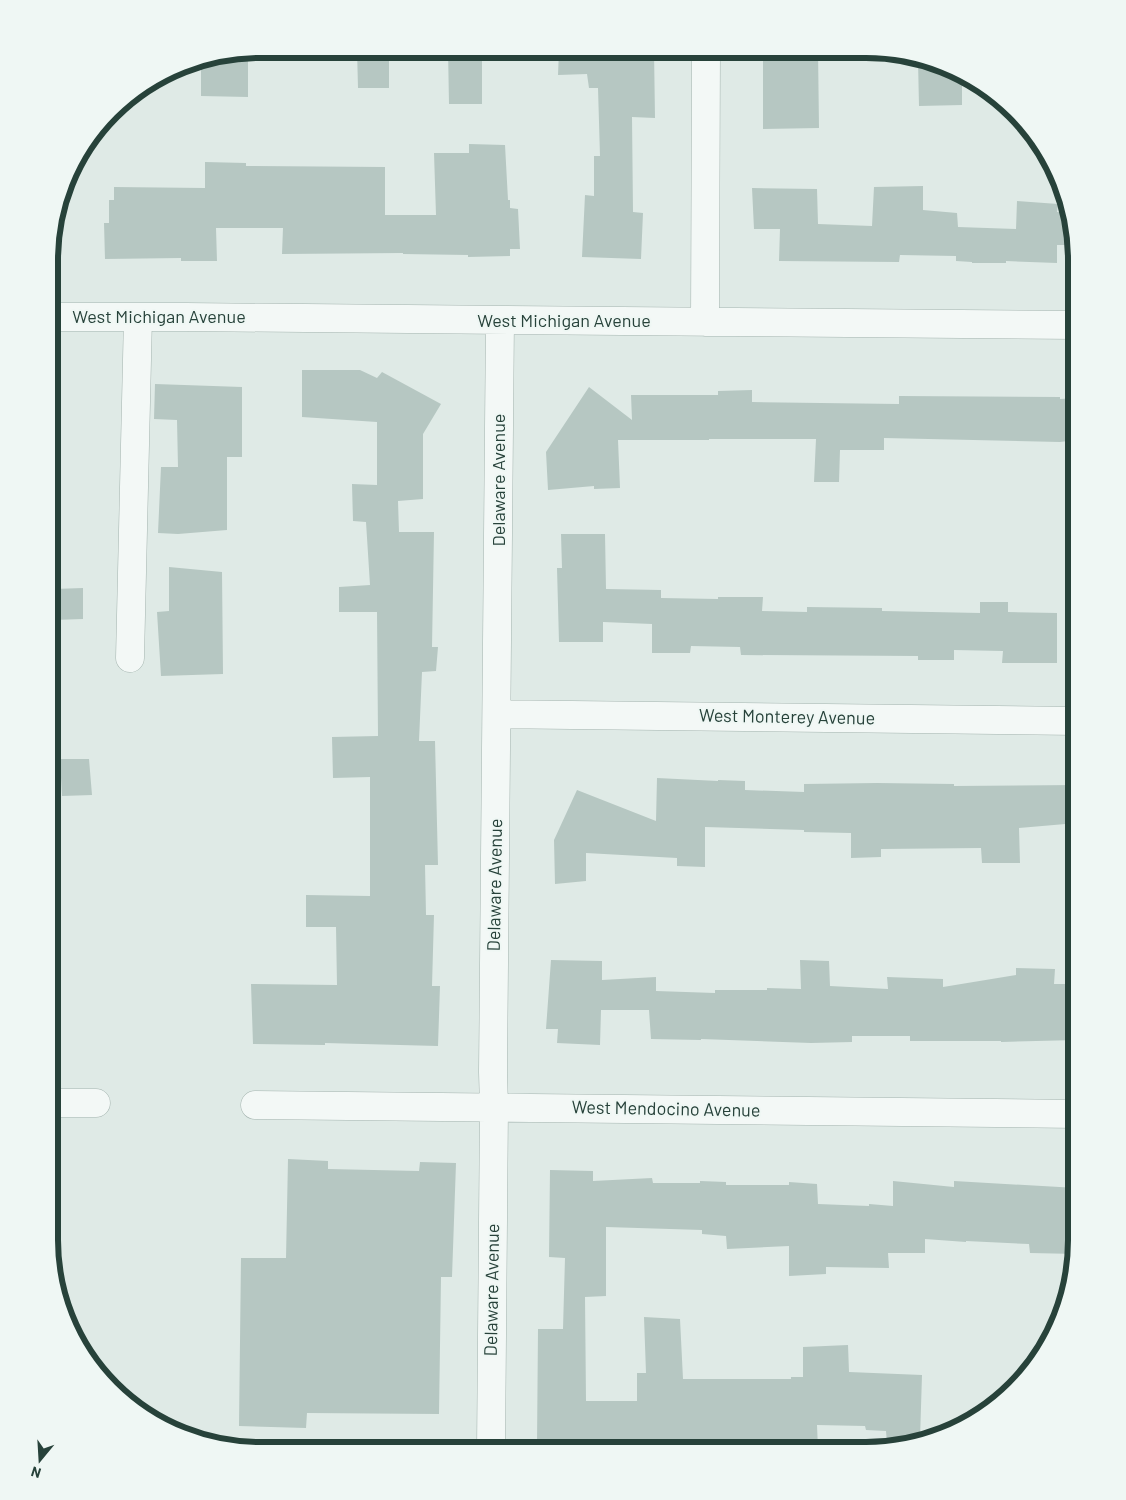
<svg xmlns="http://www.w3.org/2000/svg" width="1126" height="1500" viewBox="0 0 1126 1500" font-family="Barlow,sans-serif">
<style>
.building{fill:#b6c7c2}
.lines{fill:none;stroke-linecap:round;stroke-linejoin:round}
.minor-casing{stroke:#a4b4af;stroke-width:29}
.minor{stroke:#f3f8f6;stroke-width:28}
.labels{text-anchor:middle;stroke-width:4;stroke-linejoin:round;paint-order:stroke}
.street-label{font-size:18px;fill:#27423a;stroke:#eff7f4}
.rim{fill:none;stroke:#27423a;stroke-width:6}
</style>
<rect width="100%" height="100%" fill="#dfeae6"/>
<path class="building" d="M 357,49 L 389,49 L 389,88 L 358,88 Z
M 448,49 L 482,49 L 482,104 L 449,104 Z
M 559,50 L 654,50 L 655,118 L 632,117 L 633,212 L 643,213 L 641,259 L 582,257 L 585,195 L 594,196 L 594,156 L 600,156 L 598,88 L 589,88 L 587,74 L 558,75 Z
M 763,50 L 818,50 L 819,128 L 763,129 Z
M 248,51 L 248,97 L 201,96 L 201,59 Z
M 918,60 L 962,76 L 962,105 L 919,106 Z
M 469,144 L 505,145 L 508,200 L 510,200 L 510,208 L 518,209 L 520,249 L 510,249 L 510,256 L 468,257 L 468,255 L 403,254 L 403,253 L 282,254 L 283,228 L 216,228 L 217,261 L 181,261 L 181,258 L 105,259 L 104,223 L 109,223 L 109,200 L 114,200 L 114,187 L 205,188 L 205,162 L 246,163 L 246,166 L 385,167 L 385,215 L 436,215 L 434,153 L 469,153 Z
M 923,186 L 923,210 L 957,213 L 958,227 L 1016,229 L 1017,201 L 1058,204 L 1057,212 L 1066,212 L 1074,245 L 1057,245 L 1057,263 L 1006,261 L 1006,263 L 972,263 L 972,262 L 956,261 L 956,256 L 900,255 L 899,262 L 779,261 L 780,229 L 754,229 L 752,188 L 817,189 L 818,224 L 872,226 L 874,187 Z
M 302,370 L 360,370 L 377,378 L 382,372 L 441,404 L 423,434 L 423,499 L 398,501 L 399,532 L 434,532 L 432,647 L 438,647 L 436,671 L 422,672 L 419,741 L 435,741 L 438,865 L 425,865 L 426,915 L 434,915 L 432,986 L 440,986 L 438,1046 L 325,1043 L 325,1045 L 253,1044 L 251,984 L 337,985 L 336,927 L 306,927 L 306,895 L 370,896 L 370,777 L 333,778 L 332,737 L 378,736 L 377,612 L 339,612 L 339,587 L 370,585 L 366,522 L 353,521 L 352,484 L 377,485 L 377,422 L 302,417 Z
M 155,384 L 242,387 L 242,457 L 227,457 L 227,530 L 178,534 L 158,533 L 161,467 L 178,467 L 177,420 L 154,419 Z
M 589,387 L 632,420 L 631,395 L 718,395 L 718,391 L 752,390 L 752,402 L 899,404 L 899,396 L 1060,397 L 1060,399 L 1077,398 L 1077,440 L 1060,442 L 884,438 L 884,450 L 840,450 L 839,482 L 814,482 L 816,439 L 709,439 L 709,440 L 618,440 L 620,488 L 594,489 L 594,486 L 548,490 L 546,452 Z
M 561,534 L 605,534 L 606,589 L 661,590 L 661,598 L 718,599 L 718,597 L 763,597 L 762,611 L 807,612 L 807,607 L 882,608 L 882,611 L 980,613 L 980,602 L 1008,602 L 1008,612 L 1057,613 L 1057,663 L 1002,663 L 1003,651 L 954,650 L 954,660 L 918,660 L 918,656 L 741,655 L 740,647 L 691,646 L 690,653 L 652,653 L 652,624 L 603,622 L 603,642 L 559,642 L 557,568 L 562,568 Z
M 169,567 L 222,572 L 223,674 L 161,676 L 157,612 L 169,611 Z
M 83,588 L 83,619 L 54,620 L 54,589 Z
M 60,759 L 89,759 L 92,795 L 62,796 Z
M 657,778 L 718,781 L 718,780 L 745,781 L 745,790 L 804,792 L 804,784 L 877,783 L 954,784 L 954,786 L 1077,785 L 1077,823 L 1019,828 L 1020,863 L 982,863 L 981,848 L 881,849 L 881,857 L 851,858 L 851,833 L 804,832 L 804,830 L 705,827 L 705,867 L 677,866 L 677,858 L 586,853 L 586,881 L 555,884 L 554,840 L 577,790 L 656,821 Z
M 551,960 L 602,961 L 602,980 L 656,977 L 656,991 L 715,993 L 715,990 L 767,990 L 767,988 L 801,989 L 800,960 L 829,961 L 830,986 L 888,989 L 887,977 L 943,979 L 943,987 L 1016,975 L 1016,968 L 1055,969 L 1054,984 L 1077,984 L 1077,1040 L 1001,1042 L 1001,1041 L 910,1041 L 910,1036 L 852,1036 L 852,1042 L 811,1043 L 701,1039 L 701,1040 L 651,1039 L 649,1010 L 601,1010 L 600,1045 L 557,1043 L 558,1029 L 546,1029 Z
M 288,1159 L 328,1161 L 328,1169 L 419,1171 L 420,1162 L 456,1163 L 452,1277 L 441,1277 L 439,1414 L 307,1413 L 306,1428 L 239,1426 L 241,1258 L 286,1258 Z
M 550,1170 L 593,1171 L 593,1181 L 652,1178 L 653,1183 L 700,1183 L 700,1181 L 726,1182 L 726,1185 L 789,1185 L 789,1182 L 817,1184 L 818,1204 L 869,1206 L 869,1204 L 893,1206 L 893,1181 L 954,1187 L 954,1181 L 1077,1188 L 1077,1254 L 1030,1253 L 1029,1244 L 966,1241 L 966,1242 L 925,1239 L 925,1253 L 888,1253 L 889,1268 L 826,1267 L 826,1274 L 789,1276 L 789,1246 L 727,1249 L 726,1236 L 702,1234 L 702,1230 L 606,1227 L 606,1296 L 585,1297 L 586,1401 L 637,1401 L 637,1373 L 646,1373 L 644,1317 L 680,1319 L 683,1379 L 791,1379 L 791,1377 L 803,1377 L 803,1347 L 848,1345 L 849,1372 L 922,1375 L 920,1439 L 900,1443 L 887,1443 L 886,1431 L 866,1430 L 865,1426 L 817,1425 L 818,1449 L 768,1446 L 697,1447 L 697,1444 L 643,1441 L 643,1445 L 537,1444 L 538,1329 L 563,1329 L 565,1258 L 549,1257 Z"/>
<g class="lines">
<defs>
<path id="minor" d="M 50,317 L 186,317 L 1077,325
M 705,322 L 706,50
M 130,658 L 138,317
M 497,714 L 1077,721
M 49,1103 L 96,1103
M 255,1105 L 1077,1114
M 491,1450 L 494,1107 L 493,1072 L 500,320"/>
</defs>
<use href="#minor" class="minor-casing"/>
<use href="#minor" class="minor"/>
</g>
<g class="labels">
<g class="street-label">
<text x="159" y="323">West Michigan Avenue</text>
<text x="564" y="327">West Michigan Avenue</text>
<text transform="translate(499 480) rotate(-90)" y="6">Delaware Avenue</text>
<text transform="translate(787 717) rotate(1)" y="6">West Monterey Avenue</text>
<text transform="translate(495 885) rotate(-89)" y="6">Delaware Avenue</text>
<text transform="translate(666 1109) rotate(1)" y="6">West Mendocino Avenue</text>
<text transform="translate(492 1290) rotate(-89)" y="6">Delaware Avenue</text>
</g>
</g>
<path d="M0 0H1126V1500H0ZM260 58H866A202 202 0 0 1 1068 260V1240A202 202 0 0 1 866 1442H260A202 202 0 0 1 58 1240V260A202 202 0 0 1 260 58Z" fill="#eff7f4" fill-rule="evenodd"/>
<path class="rim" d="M260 58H866A202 202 0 0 1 1068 260V1240A202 202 0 0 1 866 1442H260A202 202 0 0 1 58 1240V260A202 202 0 0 1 260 58Z"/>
<g transform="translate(40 1460) rotate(198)" stroke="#eff7f4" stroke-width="4" paint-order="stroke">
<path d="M0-4L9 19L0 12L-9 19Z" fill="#27423a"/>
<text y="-8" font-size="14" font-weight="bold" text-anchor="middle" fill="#27423a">N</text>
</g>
</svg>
